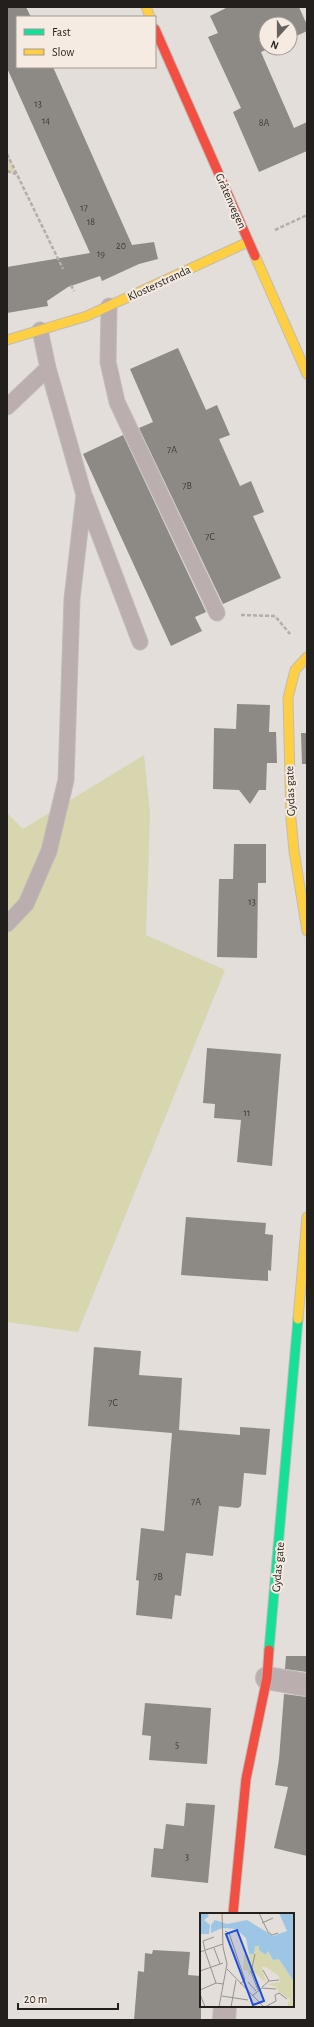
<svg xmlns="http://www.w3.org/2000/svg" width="314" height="2027" viewBox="0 0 314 2027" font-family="'Alegreya Sans',sans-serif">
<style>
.green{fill:#d7d6af}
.building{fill:#8d8a86}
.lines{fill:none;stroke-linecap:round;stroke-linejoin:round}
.lane-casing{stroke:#bfbcb8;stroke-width:17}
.street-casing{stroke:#bfbcb8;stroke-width:24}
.fast-casing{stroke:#bfbcb8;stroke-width:11}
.slow-casing{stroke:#bfbcb8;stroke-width:11}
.jam-casing{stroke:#bfbcb8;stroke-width:11}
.path{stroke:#b5adac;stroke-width:2.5;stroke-dasharray:4 2;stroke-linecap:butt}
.lane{stroke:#baaeaf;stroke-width:15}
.street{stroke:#baaeaf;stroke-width:22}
.fast{stroke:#16e098;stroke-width:9}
.slow{stroke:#ffcf43;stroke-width:9}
.jam{stroke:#f24e42;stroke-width:9}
.labels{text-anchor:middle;stroke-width:4;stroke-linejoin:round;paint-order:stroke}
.number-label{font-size:10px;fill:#3d3a36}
.street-label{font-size:12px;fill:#221f1c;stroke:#f5ebe2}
.inset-road{fill:none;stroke:#96928d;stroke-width:1}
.view{fill:#1d4ed8;fill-opacity:0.15;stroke:#1d4ed8;stroke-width:2}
.inset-edge{fill:none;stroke:#221f1c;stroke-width:2}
</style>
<rect width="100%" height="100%" fill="#e3ded9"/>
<path class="green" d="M 7,154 L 16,174 L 7,171 Z
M 144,755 L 150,813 L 146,935 L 225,970 L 78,1332 L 7,1322 L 7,813 L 23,829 Z"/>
<path class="building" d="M 7,7 L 26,7 L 31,17 L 17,17 L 17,67 L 53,67 L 132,245 L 154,242 L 158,259 L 139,264 L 102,281 L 100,276 L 68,287 L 47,301 L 48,306 L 7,313 L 7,267 L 90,253 L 7,68 Z
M 228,7 L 299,7 L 307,25 L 307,31 L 290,39 L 290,24 L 266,24 L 266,48 L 270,48 L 261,52 L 294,128 L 307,122 L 307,151 L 259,172 L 233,112 L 241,108 L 208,37 L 218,33 L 210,16 Z
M 178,348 L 206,410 L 217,405 L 230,435 L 219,439 L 240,486 L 251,481 L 264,512 L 253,516 L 281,578 L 223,604 L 139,428 L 153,422 L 130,369 Z
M 123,435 L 206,612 L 195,617 L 202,631 L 171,646 L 83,454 Z
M 237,704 L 270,705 L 269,732 L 276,732 L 277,763 L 267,763 L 266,790 L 259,790 L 250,804 L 239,790 L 213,789 L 214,728 L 236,729 Z
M 301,733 L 307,733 L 307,764 L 302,764 Z
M 234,844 L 266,844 L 266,883 L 258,883 L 257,958 L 217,957 L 219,879 L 233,879 Z
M 207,1048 L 281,1054 L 272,1166 L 237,1162 L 241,1120 L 214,1118 L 215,1104 L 203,1103 Z
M 186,1217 L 266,1223 L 265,1234 L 273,1235 L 271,1271 L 268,1270 L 268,1281 L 181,1275 Z
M 94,1347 L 141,1351 L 139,1375 L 182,1378 L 179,1430 L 240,1435 L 240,1427 L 270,1429 L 266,1475 L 244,1473 L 241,1506 L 238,1508 L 219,1506 L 213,1556 L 186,1553 L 181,1596 L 175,1595 L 172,1619 L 136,1615 L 139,1581 L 136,1580 L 141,1528 L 164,1531 L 172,1433 L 88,1426 Z
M 286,1656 L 307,1656 L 307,1672 L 285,1669 Z
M 284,1694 L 307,1697 L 307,1856 L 274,1848 L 288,1787 L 275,1785 L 279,1759 Z
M 145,1703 L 211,1708 L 207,1764 L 149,1760 L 151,1736 L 142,1735 Z
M 186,1803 L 215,1805 L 208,1883 L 151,1877 L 154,1848 L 163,1849 L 166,1824 L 184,1826 Z
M 153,1950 L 190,1952 L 188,1975 L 201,1976 L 201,2020 L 134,2020 L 138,1971 L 144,1972 L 145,1953 L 152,1954 Z"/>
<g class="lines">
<defs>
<path id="lane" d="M 109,306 L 108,362 L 117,402 L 217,613
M 7,407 L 48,368
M 85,497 L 140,642
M 7,924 L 26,904 L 49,851 L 66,780 L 72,599 L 84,495 L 48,368 L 40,330"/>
<path id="street" d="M 267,1678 L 307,1685
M 224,2020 L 225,2006"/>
<path id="fast" d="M 269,1650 L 298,1319"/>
<path id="slow" d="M 146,7 L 150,17
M 255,256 L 307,374
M 7,340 L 87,316 L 248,242
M 307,657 L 295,670 L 288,698 L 291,819 L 294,851 L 307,931
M 298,1319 L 307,1217"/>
<path id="jam" d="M 155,29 L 255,256
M 233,1914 L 246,1779 L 267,1678 L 269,1650"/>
</defs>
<use href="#lane" class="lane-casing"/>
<use href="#street" class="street-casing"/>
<use href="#fast" class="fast-casing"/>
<use href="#slow" class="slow-casing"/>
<use href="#jam" class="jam-casing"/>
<path class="path" d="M 7,154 L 63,269
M 7,171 L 16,174
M 275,230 L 307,215
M 71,285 L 74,291
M 241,615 L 275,616 L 290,634"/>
<use href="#lane" class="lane"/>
<use href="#street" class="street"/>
<use href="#fast" class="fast"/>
<use href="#slow" class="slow"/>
<use href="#jam" class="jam"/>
</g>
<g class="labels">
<g class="number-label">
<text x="38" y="107">13</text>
<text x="46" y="124">14</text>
<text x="264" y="126">8A</text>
<text x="84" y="211">17</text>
<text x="91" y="225">18</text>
<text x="121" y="249">20</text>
<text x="101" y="257">19</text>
<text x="172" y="453">7A</text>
<text x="187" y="489">7B</text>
<text x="210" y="540">7C</text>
<text x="252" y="905">13</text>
<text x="247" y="1116">11</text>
<text x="113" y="1406">7C</text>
<text x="196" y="1505">7A</text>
<text x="158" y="1580">7B</text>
<text x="177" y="1748">5</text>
<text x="187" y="1860">3</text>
</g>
<g class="street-label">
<text transform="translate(231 201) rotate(66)" y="4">Gråtenvegen</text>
<text transform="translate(159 283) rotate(-25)" y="4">Klosterstranda</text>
<text transform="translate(290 791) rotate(-92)" y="4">Gydas gate</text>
<text transform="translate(278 1567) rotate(-85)" y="4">Gydas gate</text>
</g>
</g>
<g transform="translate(200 1913)">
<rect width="94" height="94" fill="#e3ded9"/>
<path d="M 55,33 L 59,33 L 66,42 L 68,38 L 73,47 L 79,46 L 94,69 L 94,94 L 87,94 L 90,86 L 79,79 L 76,74 L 67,71 L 80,69 L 79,63 L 66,54 L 62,54 L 66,70 L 56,61 L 52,59 L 49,63 L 47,57 L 43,57 L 44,42 L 54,41 Z" fill="#d7d6af"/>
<path d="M 0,0 L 7,0 L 9,3 L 4,7 L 10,12 L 9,21 L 0,21 ZM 79,0 L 94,0 L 94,69 L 79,46 L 73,47 L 68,38 L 66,42 L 59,37 L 59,33 L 55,33 L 54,41 L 49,41 L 46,25 L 36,16 L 22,15 L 11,20 L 11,12 L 15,7 L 27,11 L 47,7 L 73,23 L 87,18 Z" fill="#9dc6e6"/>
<path class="inset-road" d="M 59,0 L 68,19 L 72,22 L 78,20M 62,10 L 73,5M 25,18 L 29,20 L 45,67 L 40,71M 14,35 L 20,51M 5,37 L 3,28 L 14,24M 5,38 L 16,70M 0,39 L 23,31M 55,41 L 51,59 L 58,77M 27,56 L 64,94M 63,57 L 69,68M 0,58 L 23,50M 48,69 L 56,78M 62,74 L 69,68 L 79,67M 0,77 L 16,70 L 23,71M 0,81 L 5,94M 22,83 L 48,87M 52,83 L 62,75 L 76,76M 19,94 L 27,51 L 23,34 L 22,0M 31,94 L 36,67M 65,94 L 76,88 L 75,82 L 79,80 L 87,86"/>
<path class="view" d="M 37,17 L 64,88 L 53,92 L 26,21 Z"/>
<rect width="94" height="94" class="inset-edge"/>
</g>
<rect width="314" height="2027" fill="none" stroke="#221f1c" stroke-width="16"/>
<rect x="16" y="16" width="140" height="52" fill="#f5ebe2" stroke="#a19993"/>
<rect x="24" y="29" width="20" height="6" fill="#16e098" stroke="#a19993"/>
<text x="52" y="36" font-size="12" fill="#221f1c">Fast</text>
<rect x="24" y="49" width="20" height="6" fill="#ffcf43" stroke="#a19993"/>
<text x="52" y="56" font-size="12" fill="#221f1c">Slow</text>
<g transform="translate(278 36) rotate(201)"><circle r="19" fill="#f5ebe2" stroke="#a19993"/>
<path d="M0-3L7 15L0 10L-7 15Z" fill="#66625e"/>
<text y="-6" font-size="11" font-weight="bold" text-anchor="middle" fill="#221f1c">N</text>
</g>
<path d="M18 2003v6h100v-6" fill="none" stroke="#221f1c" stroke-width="2"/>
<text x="24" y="2003" font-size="12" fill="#221f1c" stroke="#f5ebe2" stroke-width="3" paint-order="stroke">20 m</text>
</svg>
